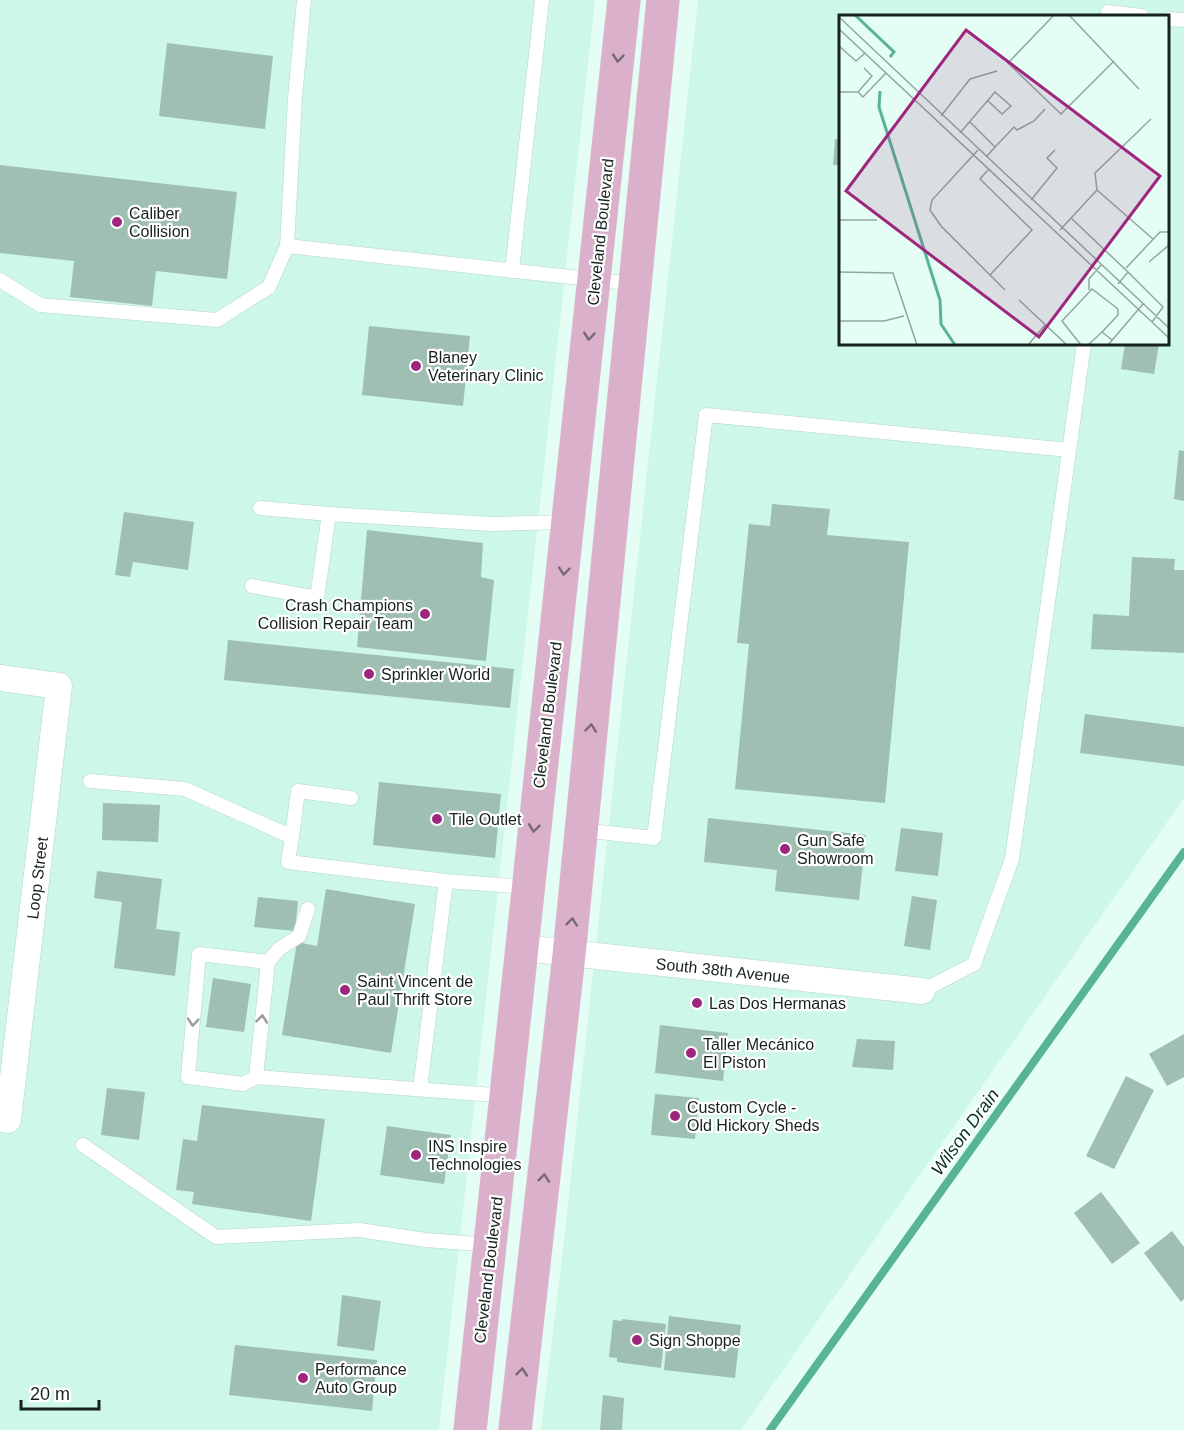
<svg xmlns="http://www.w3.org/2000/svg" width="1184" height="1430" viewBox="0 0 1184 1430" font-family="Arial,sans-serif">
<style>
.built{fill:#cdf7e8;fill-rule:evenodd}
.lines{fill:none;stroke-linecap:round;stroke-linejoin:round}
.stream{stroke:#58b498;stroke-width:8}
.building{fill:#9fbfb3}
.lane-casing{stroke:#b6d6ca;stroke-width:15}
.street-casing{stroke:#b6d6ca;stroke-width:27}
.primary-casing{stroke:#e3e4e4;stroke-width:34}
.lane{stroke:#fff;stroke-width:14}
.street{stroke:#fff;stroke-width:26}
.primary{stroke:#dab0cb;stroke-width:33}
.oneway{stroke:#786974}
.oneway2{stroke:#969c99}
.poi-dot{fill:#9e267e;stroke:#fff;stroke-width:2}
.labels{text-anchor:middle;stroke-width:4.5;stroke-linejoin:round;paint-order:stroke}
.poi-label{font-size:16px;fill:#16221d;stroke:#fff;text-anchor:start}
.street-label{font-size:16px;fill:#16221d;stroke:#fff}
.water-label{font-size:18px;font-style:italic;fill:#073328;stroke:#fff}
.inset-river{fill:none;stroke:#58b498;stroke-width:3}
.inset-road{fill:none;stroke:#92a69f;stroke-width:1.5}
.view{fill:#9e267e;fill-opacity:0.15;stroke:#9e267e;stroke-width:3}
.inset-edge{fill:none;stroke:#16221d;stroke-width:3}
</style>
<rect width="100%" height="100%" fill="#e4fef5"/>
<path class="built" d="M 0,0 L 595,0 L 439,1430 L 0,1430 Z
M 698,0 L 1184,0 L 1184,798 L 741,1430 L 541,1430 L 564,1241 ZM 840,16 L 1168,16 L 1168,344 L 840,344 Z"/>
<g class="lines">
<path class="stream" d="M 770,1430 L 1184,852"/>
</g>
<path class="building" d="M 167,43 L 273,56 L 265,129 L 159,116 Z
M 835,139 L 840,140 L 840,165 L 833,165 Z
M 0,165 L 237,192 L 227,279 L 156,271 L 152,306 L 70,297 L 74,261 L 0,253 Z
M 369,326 L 470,336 L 463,406 L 362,395 Z
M 1125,344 L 1159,344 L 1154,374 L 1121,369 Z
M 1179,450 L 1184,451 L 1184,501 L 1174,499 Z
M 772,504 L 830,509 L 827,535 L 909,542 L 885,803 L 735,789 L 749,644 L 737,643 L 749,524 L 770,526 Z
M 124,512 L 194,522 L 188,570 L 133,562 L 130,577 L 115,575 Z
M 367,530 L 483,543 L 481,577 L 494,580 L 486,661 L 357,647 Z
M 1132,557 L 1175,559 L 1174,570 L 1184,570 L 1184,653 L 1091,649 L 1093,614 L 1129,616 Z
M 228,640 L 514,669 L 510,708 L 224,680 Z
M 1085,714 L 1184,727 L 1184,766 L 1080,753 Z
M 379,782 L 501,794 L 495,858 L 373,845 Z
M 103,803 L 160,805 L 158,842 L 102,840 Z
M 708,818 L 866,835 L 859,900 L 775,891 L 777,870 L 704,862 Z
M 901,828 L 943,833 L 938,876 L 895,871 Z
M 97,871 L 162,879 L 156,929 L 180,932 L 175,976 L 114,968 L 122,902 L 94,898 Z
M 326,889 L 415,904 L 391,1053 L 282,1035 L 297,942 L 317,946 Z
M 912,896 L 937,900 L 930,950 L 904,946 Z
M 258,897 L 298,901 L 295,931 L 254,927 Z
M 213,978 L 251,984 L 244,1032 L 206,1027 Z
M 660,1025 L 728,1033 L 723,1081 L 655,1073 Z
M 1184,1034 L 1184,1077 L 1167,1086 L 1149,1054 Z
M 857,1039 L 895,1041 L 893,1070 L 852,1067 Z
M 1126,1076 L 1154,1090 L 1114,1169 L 1086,1156 Z
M 107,1088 L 145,1092 L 139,1140 L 101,1135 Z
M 655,1094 L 699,1098 L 695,1139 L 651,1135 Z
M 202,1105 L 325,1119 L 311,1221 L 192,1204 L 194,1192 L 176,1190 L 183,1139 L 197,1141 Z
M 387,1126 L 451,1135 L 444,1184 L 380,1175 Z
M 1101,1192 L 1140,1243 L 1112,1264 L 1074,1213 Z
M 1172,1231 L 1184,1247 L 1184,1299 L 1181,1302 L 1144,1253 Z
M 342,1295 L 381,1301 L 374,1351 L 337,1346 Z
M 669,1316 L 741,1325 L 735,1378 L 664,1370 Z
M 622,1319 L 666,1324 L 661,1368 L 617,1362 L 617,1358 L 609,1357 L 613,1320 L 622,1321 Z
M 235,1345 L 377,1360 L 372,1411 L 229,1395 Z
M 603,1395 L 624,1398 L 622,1430 L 600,1430 Z"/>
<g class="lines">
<defs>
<path id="lane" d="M 1108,12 L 1142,16
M 1168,19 L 1184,20
M 287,246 L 295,98 L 304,0
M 512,271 L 542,0
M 0,280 L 40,305 L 217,320 L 269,287 L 287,246 L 635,284
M 260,508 L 329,514
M 252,586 L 317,598 L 329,514 L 491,524 L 569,522
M 90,781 L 185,789 L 292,837 L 288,862 L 446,881
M 581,830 L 654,838 L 706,415 L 1069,450
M 292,837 L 298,791 L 351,798
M 268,962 L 279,949 L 299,936 L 308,909
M 922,991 L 974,964 L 1012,859 L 1084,344
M 256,1077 L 268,962 L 199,954 L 188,1077 L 243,1084 L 256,1077 L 507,1096
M 420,1089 L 446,881 L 527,887
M 83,1145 L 216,1237 L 359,1230 L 426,1240 L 491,1245"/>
<path id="street" d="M 0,678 L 59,686 L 8,1120 L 0,1119
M 523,948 L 922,991"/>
<path id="primary" d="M 470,1430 L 624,0
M 515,1430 L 569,955 L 663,0"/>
</defs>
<use href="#lane" class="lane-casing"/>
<use href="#street" class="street-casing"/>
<use href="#primary" class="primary-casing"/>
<use href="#lane" class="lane"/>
<use href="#street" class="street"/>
<use href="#primary" class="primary"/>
</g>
<defs><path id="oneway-chevron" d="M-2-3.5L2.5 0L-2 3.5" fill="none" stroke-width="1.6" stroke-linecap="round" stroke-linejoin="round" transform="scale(1.5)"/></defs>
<g class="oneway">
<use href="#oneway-chevron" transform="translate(618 58) rotate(96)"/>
<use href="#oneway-chevron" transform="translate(589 336) rotate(96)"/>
<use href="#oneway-chevron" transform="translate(564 571) rotate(96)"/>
<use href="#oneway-chevron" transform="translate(591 728) rotate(-84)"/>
<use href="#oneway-chevron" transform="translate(534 828) rotate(97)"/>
<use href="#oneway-chevron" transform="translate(572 922) rotate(-84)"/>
<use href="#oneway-chevron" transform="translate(544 1178) rotate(-84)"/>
<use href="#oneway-chevron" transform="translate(522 1372) rotate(-84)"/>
</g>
<g class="oneway2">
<use href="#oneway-chevron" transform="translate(262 1019) rotate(-84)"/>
<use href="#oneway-chevron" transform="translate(193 1022) rotate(95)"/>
</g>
<g class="poi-dot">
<circle cx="117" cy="222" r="6"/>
<circle cx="416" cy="366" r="6"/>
<circle cx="425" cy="614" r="6"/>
<circle cx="369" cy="674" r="6"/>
<circle cx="437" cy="819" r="6"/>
<circle cx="785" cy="849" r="6"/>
<circle cx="345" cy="990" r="6"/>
<circle cx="697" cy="1003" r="6"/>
<circle cx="691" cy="1053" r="6"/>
<circle cx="675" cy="1116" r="6"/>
<circle cx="416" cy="1155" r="6"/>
<circle cx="637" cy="1340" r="6"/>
<circle cx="303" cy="1378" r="6"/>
</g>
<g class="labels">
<g class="poi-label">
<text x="129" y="219">Caliber<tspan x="129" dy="18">Collision</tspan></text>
<text x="428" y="363">Blaney<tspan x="428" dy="18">Veterinary Clinic</tspan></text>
<text x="413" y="611" text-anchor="end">Crash Champions<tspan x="413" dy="18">Collision Repair Team</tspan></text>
<text x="381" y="680">Sprinkler World</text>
<text x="449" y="825">Tile Outlet</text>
<text x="797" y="846">Gun Safe<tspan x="797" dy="18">Showroom</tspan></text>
<text x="357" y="987">Saint Vincent de<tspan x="357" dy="18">Paul Thrift Store</tspan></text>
<text x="709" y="1009">Las Dos Hermanas</text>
<text x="703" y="1050">Taller Mecánico<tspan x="703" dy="18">El Piston</tspan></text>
<text x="687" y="1113">Custom Cycle -<tspan x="687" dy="18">Old Hickory Sheds</tspan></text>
<text x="428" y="1152">INS Inspire<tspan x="428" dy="18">Technologies</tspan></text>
<text x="649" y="1346">Sign Shoppe</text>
<text x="315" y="1375">Performance<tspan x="315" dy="18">Auto Group</tspan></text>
</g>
<g class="street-label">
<text transform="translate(600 232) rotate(-84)" y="6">Cleveland Boulevard</text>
<text transform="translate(547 715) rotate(-83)" y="6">Cleveland Boulevard</text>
<text transform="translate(37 878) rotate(-83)" y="6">Loop Street</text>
<text transform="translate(723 970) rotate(6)" y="6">South 38th Avenue</text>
<text transform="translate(488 1270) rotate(-83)" y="6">Cleveland Boulevard</text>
</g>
<g class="water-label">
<text transform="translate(965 1132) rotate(-54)" y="6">Wilson Drain</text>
</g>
</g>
<g transform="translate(839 15)">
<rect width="330" height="330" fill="#e4fef5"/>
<path class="inset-river" d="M 16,0 L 55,37 L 51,42M 41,76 L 40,92 L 101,285 L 102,309 L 116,330"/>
<path class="inset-road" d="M 215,0 L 169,48 L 222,99 L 275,46M 230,0 L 300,74M 0,2 L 330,313M 0,14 L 330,323M 0,31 L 17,46 L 26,38M 25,53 L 33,61 L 19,77 L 24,82 L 47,58M 0,77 L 19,77M 102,101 L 131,64 L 158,56M 131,107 L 156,132 L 147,142M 121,118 L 156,77 L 172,91 L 163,99 L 149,86M 156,132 L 175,112 L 178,115 L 195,106 L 206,94M 139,135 L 93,185 L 91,195 L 102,211 L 166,275M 149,155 L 141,164 L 193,215 L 151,260M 258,175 L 314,224M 192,185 L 218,153 L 208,143 L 216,135M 232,203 L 289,257 L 279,269M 0,205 L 38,205M 221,215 L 258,175 L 256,158 L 312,104M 310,247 L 330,230M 287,253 L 321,217 L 330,217M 0,257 L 54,258 L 78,330M 289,257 L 324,292 L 313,307M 250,275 L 250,264 L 262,250M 180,285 L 228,330M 0,306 L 45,306 L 65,301M 189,330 L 206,310M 242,330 L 223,306 L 253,274 L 279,294 L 279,300 L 263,317 L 273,325M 249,330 L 263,317M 269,330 L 304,289"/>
<path class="view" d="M 127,15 L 321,161 L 200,322 L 7,176 Z"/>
<rect width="330" height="330" class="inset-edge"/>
</g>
<path d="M21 1400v9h78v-9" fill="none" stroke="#16221d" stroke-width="3"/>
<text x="30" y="1400" font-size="18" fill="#16221d" stroke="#ffffff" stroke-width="4.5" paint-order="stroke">20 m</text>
</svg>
